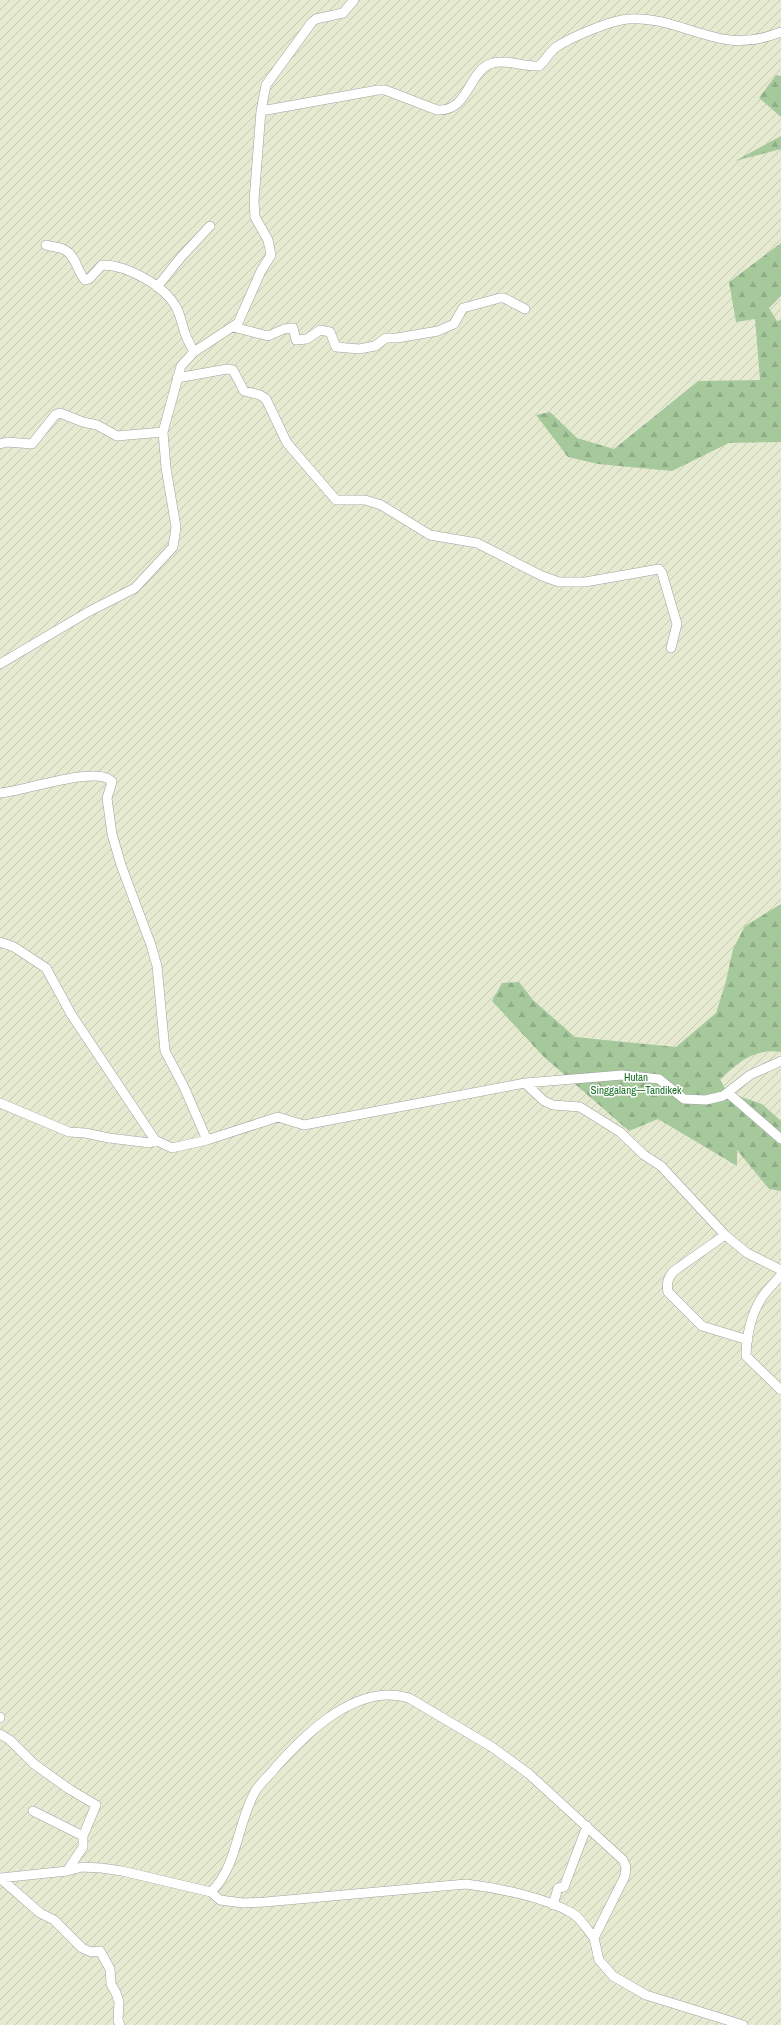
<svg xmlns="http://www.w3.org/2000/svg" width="781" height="2025" viewBox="0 0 781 2025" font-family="'Archivo Narrow',sans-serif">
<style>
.farmland{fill:url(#farmland-furrows)}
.forest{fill:url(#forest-firs)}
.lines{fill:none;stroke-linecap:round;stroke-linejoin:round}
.minor-casing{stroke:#a1a1a1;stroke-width:10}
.minor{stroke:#fff;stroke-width:9}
.labels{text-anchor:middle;stroke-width:3;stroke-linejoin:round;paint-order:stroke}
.park-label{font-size:11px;fill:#157024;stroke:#fff}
</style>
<defs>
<pattern id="farmland-furrows" width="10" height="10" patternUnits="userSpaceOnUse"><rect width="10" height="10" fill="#e6ead0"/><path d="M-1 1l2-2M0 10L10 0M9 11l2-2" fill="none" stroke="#c5c8b2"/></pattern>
<pattern id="forest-firs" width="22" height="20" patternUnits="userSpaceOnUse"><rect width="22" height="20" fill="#a6c99c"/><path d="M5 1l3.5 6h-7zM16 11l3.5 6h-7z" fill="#8eac86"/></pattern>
</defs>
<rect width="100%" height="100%" fill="#edebe4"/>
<path class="farmland" d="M 0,0 L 781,0 L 781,76 L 776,75 L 759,98 L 781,117 L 781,136 L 738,160 L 781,149 L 781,243 L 729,282 L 755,319 L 760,381 L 698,381 L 654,415 L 614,449 L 577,438 L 550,412 L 568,457 L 672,471 L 729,443 L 781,442 L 781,904 L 777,905 L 733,949 L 726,981 L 716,1013 L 676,1047 L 575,1037 L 533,1000 L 519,982 L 522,1031 L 544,1057 L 629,1131 L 658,1119 L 736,1166 L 737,1150 L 769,1189 L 781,1191 L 781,2025 L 0,2025 Z
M 781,296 L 781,320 L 777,321 L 769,308 Z
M 775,1051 L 781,1052 L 781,1121 L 762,1104 L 727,1092 L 720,1079 L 747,1057 L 760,1052 Z"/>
<path class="forest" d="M 776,75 L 781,76 L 781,117 L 759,98 Z
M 781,136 L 781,149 L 735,161 Z
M 781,243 L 781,296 L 769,308 L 777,321 L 781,320 L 781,442 L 729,443 L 672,471 L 598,464 L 568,457 L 536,415 L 550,412 L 577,438 L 614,449 L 698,381 L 760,380 L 755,319 L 736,322 L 729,282 Z
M 781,904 L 781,1052 C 753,1048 740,1062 720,1079 L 727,1092 L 762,1104 L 781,1121 L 781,1191 L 769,1189 L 737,1150 L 737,1166 L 658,1119 L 629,1131 L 544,1057 L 492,1001 L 502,983 L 519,982 L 533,1000 L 575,1037 L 676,1047 L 716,1013 L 726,981 L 733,949 L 745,926 Z"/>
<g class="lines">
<defs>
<path id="minor" d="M 261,111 L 378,90 L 385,90 L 437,110 C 470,112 468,69 493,63 C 507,59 524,67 539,66 C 545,61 549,53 555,48 C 569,38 611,20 629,19 C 664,16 696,36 730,40 C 747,42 766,38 781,32
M 46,245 C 52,247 60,247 65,250 C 76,256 77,271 85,280 L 89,279 L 102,265 C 127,265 166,286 177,309 C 181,317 182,325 185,333 C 187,340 191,346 194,352
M 157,287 L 182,256 L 210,226
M 233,327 L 268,336 L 284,329 L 293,328 L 296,340 L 307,339 L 320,330 L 330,332 L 336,347 L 359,349 L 375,346 L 386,338 L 397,338 L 438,331 L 454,324 L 463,308 L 500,298 L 504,298 L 525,309
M 177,378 L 227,369 L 233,370 L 244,391 L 260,395 L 266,399 L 287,443 L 336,500 L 365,500 L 381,505 L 430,535 L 477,543 L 542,576 L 559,582 L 585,582 L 659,569 L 662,573 L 677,624 L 671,648
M 0,444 L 7,442 L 32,444 L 55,415 L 60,413 L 83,422 L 97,425 L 117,436 L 163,432
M 0,664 L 88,612 L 135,588 L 173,547 L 176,527 L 166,468 L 163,432 L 181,366 L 194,352 L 238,323 L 261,271 L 271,255 L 268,240 L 255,217 L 254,201 L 261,111 L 266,85 L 312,22 L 316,19 L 343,13 L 354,0
M 0,793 C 22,792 99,764 112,782 L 107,798 L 112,834 L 121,865 L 151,945 L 157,966 L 165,1051 L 184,1087 L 207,1140
M 0,942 L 14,947 L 46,968 L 71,1014 L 155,1140
M 525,1083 L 544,1101 L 553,1105 L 580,1107 L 620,1132 L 644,1155 L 661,1166 L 725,1235 L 747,1253 L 781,1270
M 728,1093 L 781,1139
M 0,1103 L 69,1132 L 85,1133 L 109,1138 L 150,1143 L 155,1140 L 172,1148 L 207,1140 L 278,1117 L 304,1125 L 525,1083 L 622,1075 L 659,1079 L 684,1099 L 706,1100 L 723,1096 L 750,1075 L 781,1061
M 725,1235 L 674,1271 C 668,1277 666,1283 668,1292 L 702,1326 L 748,1340
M 781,1275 C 775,1283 766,1290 761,1299 C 751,1315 746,1337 746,1356 L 781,1390
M 0,1717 L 0,1718
M 0,1734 L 10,1740 L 34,1764 L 69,1789 L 96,1805 L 83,1836 L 83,1847 L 67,1871
M 33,1811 L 83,1836
M 0,1878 L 67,1871 L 82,1867 L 101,1868 L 122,1871 L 211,1892 C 238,1866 237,1822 256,1790 C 261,1782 270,1775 276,1767 C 307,1732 358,1682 409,1698 L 492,1747 L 529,1774 L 623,1860 L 626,1867 L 625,1876 L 594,1938 L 599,1960 L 613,1976 L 646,1995 L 743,2025
M 0,1878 L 40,1913 L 54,1920 L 82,1948 L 91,1952 L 100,1951 L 110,1969 L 111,1984 L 116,1993 L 119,2002 L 118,2020 L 120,2025
M 211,1892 L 220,1900 L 243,1903 L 265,1902 L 466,1884 C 498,1888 544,1897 572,1913 C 581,1918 588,1931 594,1938
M 553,1905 L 558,1888 L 564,1887 L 587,1826"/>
</defs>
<use href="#minor" class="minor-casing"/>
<use href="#minor" class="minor"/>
</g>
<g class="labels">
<g class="park-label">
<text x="636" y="1081">Hutan<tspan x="636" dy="13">Singgalang—Tandikek</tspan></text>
</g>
</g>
</svg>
